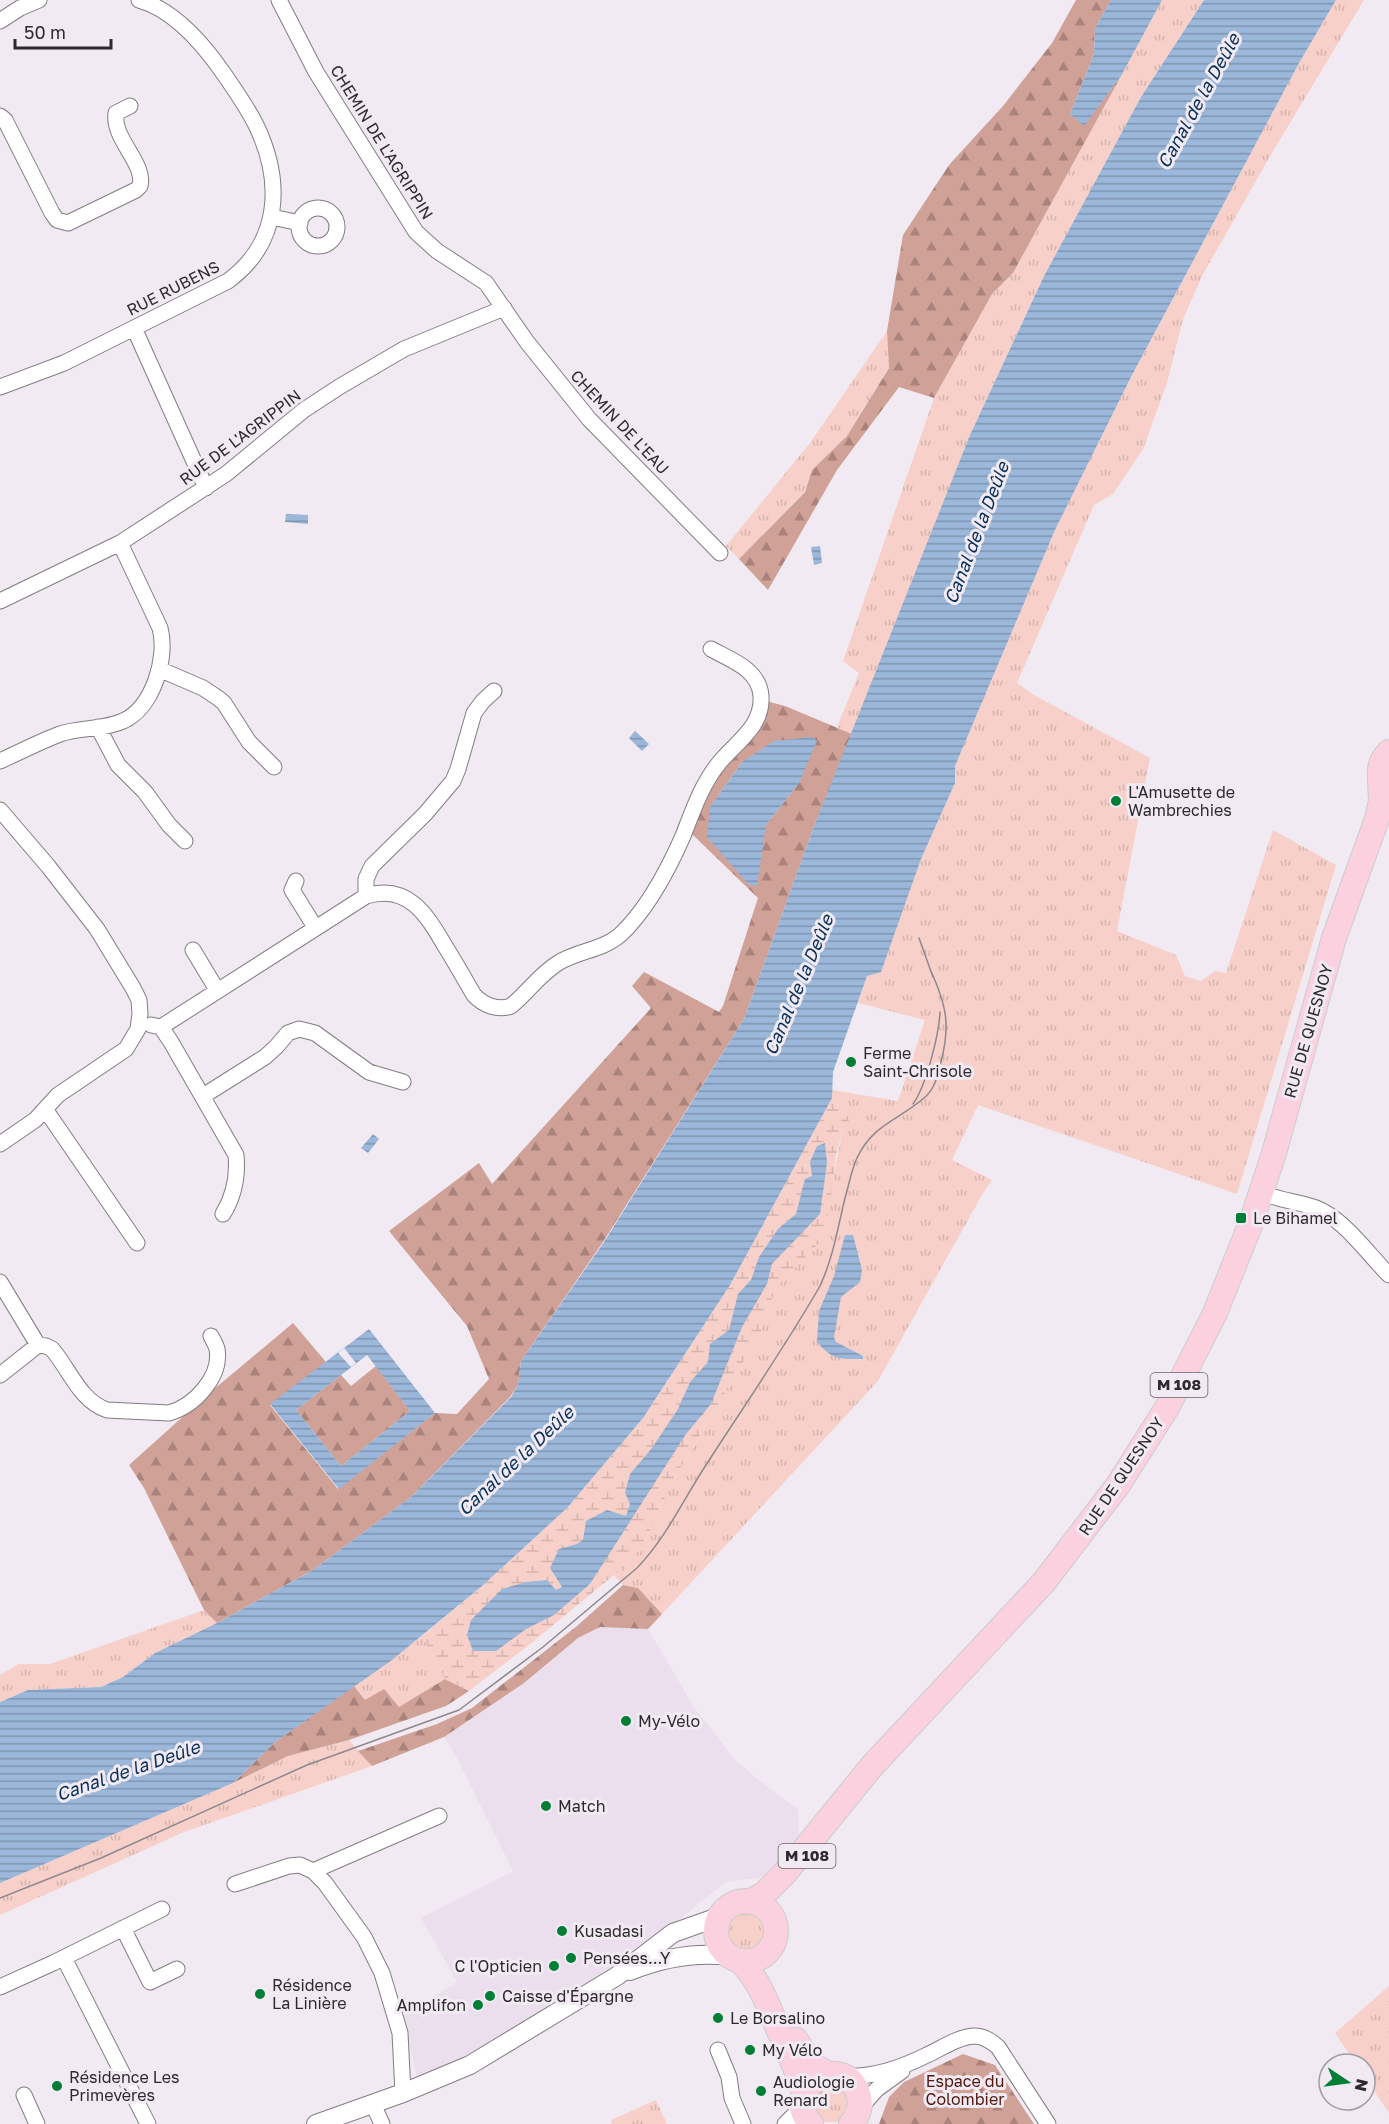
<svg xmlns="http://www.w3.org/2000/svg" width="1389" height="2124" viewBox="0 0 1389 2124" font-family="'Golos Text',sans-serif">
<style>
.built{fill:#ecdfed}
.grass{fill:url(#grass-tufts)}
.forest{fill:url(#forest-firs);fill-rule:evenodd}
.wetland{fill:url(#wetland-marsh)}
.water{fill:url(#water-rules);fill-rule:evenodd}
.pier{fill:#f1eaf2}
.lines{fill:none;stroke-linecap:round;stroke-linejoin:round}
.minor-casing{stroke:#837c83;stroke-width:17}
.tertiary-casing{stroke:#837c83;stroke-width:20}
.primary-casing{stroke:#cdcccd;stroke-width:26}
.minor{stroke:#fff;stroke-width:15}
.tertiary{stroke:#fff;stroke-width:18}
.primary{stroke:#fbd1df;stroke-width:24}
.tram{stroke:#8c888d;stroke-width:1.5}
.poi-dot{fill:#007e36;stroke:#f1eaf2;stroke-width:2}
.labels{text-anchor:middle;stroke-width:6;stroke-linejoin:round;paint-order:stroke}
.shield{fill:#f1eaf2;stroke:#686468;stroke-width:1.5}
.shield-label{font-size:15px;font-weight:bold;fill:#2d2a2d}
.street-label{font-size:16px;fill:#2d2a2d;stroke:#f1eaf2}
.poi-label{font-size:16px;fill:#2d2a2d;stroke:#f1eaf2;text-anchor:start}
.park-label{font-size:16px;fill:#51180d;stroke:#f1eaf2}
.water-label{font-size:18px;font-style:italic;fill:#07305b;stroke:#f1eaf2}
</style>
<defs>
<pattern id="grass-tufts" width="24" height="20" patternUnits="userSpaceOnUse" patternTransform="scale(1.5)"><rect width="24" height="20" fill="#f7d1c9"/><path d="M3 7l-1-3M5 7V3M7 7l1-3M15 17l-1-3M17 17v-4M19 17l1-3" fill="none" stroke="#d4b4ad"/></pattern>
<pattern id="forest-firs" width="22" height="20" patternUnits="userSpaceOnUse" patternTransform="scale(1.5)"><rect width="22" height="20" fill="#d0a197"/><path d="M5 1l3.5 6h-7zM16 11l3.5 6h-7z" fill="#a9837c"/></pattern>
<pattern id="wetland-marsh" width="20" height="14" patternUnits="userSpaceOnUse" patternTransform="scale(1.5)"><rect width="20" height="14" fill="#f7d1c9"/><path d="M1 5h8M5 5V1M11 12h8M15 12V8" fill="none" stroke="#d4b4ad"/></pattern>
<pattern id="water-rules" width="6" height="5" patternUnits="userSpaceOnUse" patternTransform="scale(1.5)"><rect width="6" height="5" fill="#9bb7da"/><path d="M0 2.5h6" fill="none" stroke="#7f95b1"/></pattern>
</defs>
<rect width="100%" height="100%" fill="#f1eaf2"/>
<path class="built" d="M 600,1627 L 648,1629 L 694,1707 L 735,1760 L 771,1790 L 798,1809 L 799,1837 L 779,1862 L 763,1877 L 727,1882 L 722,1885 L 616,1970 L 472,2053 L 417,2077 L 403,2016 L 457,1982 L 421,1918 L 513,1871 L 455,1754 L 444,1737 L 524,1683 L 578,1638 Z"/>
<path class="grass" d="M 1162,0 L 1204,0 L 1141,97 L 1044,276 L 970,435 L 852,734 L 837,727 L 859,673 L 843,661 L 934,398 L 992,294 L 1013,273 Z
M 1336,0 L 1364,0 L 1269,158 L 1202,276 L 1183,319 L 1167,383 L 1143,449 L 1113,494 L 1094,505 L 1017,683 L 1034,695 L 1150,758 L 1117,931 L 1176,955 L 1185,976 L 1201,981 L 1215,971 L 1226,973 L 1273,830 L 1336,865 L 1237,1194 L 978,1105 L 952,1160 L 992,1180 L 983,1193 L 878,1381 L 662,1614 L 638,1588 L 623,1585 L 614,1575 L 628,1563 L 643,1545 L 674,1479 L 761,1332 L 776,1287 L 820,1242 L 843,1129 L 850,1119 L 832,1098 L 832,1090 L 898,1101 L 925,1020 L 858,1003 L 867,976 L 881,971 L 921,859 L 955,783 L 955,766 L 1055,530 L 1132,375 L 1299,63 Z
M 887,331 L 889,367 L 847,436 L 812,470 L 805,491 L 739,559 L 726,546 L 810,443 Z
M 204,1610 L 217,1623 L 155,1653 L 123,1677 L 101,1687 L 28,1690 L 0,1702 L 0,1675 L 19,1664 L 50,1664 Z
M 422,1636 L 445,1679 L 399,1707 L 365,1700 L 354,1686 Z
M 349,1740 L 372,1766 L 184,1832 L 0,1915 L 0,1883 L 233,1783 L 288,1756 Z
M725 1931a21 21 0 1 1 42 0a21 21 0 1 1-42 0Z
M 1389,1986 L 1389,2113 L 1365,2078 L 1365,2064 L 1356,2064 L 1335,2033 Z
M 826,2083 L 845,2088 L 851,2107 L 839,2122 L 823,2122 L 813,2112 L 813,2095 Z
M 656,2100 L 667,2124 L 612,2124 L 611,2120 Z"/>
<path class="forest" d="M 1076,0 L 1111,0 L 1095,28 L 1094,54 L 1070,114 L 1084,125 L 1121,76 L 1013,273 L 992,294 L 934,398 L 899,387 L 837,470 L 768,590 L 739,559 L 805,492 L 812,470 L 847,436 L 889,368 L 887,331 L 903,235 L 949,165 L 1003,106 L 1052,43 Z
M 766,701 L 785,706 L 852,734 L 813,829 L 744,1019 L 603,1242 L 521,1361 L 518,1385 L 510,1397 L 411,1497 L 313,1570 L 217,1623 L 204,1610 L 144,1488 L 129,1465 L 207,1395 L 293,1323 L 326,1362 L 270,1405 L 338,1489 L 435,1413 L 457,1414 L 489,1379 L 467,1326 L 389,1231 L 479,1163 L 492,1184 L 651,1008 L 632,986 L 644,972 L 719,1012 L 723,1006 L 758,898 L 692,834 L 706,797 ZM 742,762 L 799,783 L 766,825 L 710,807 Z
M 376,1366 L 410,1411 L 341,1466 L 296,1410 L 341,1375 L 351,1386 Z
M 623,1585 L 638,1588 L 662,1614 L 648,1629 L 600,1627 L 578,1638 L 524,1683 L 444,1737 L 372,1766 L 358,1751 L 437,1724 L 472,1708 L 577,1626 Z
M 445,1679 L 469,1691 L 446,1706 L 349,1740 L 288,1756 L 233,1783 L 275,1742 L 354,1686 L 365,1700 L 384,1689 L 399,1707 Z
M 963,2054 L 995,2065 L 1034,2124 L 879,2124 L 889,2097 L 904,2082 Z"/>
<path class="wetland" d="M 832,1098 L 850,1119 L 843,1129 L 836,1155 L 830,1207 L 820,1242 L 776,1287 L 761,1332 L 674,1479 L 643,1545 L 628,1563 L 614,1575 L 529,1645 L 469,1691 L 445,1679 L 422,1636 L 482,1586 L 567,1508 L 643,1418 L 730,1285 Z"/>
<path class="water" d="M 1111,0 L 1162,0 L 1121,76 L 1084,126 L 1070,114 L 1094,54 L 1095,28 Z
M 1204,0 L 1336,0 L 1299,63 L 1132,375 L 1055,530 L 955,766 L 955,783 L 921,859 L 881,972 L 867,976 L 833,1072 L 832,1098 L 730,1285 L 643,1418 L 567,1508 L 482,1586 L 392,1660 L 275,1742 L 233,1783 L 0,1883 L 0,1702 L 28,1690 L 101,1687 L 123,1677 L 155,1653 L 217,1623 L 313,1570 L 411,1497 L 511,1397 L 518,1385 L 521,1361 L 604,1242 L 744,1019 L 813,829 L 970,435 L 1044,276 L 1141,97 Z
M 286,514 L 308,515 L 308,524 L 285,522 Z
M 820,546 L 822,563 L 814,565 L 811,547 Z
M 635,731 L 649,744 L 642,751 L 629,738 Z
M 812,737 L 817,741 L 799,783 L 766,825 L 757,886 L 749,885 L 707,837 L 710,807 L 742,762 L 774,741 Z
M 373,1134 L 379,1139 L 368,1153 L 361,1148 Z
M 825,1143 L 827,1163 L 820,1214 L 772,1264 L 767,1284 L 742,1327 L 711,1404 L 686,1434 L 590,1584 L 554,1615 L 526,1629 L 496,1651 L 473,1651 L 467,1635 L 471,1620 L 502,1589 L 526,1582 L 547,1580 L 556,1590 L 562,1587 L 550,1568 L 559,1549 L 577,1544 L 583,1540 L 586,1521 L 607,1510 L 626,1516 L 630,1504 L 625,1493 L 630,1474 L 652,1448 L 678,1409 L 690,1382 L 708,1362 L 710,1344 L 729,1330 L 738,1294 L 751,1280 L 759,1257 L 778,1229 L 796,1214 L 805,1179 L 812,1176 L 810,1162 L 817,1146 Z
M 845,1235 L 853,1235 L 862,1270 L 860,1282 L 841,1297 L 834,1337 L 836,1342 L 863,1356 L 863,1359 C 839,1359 834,1361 817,1342 L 819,1311 L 834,1276 Z
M 369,1329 L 435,1413 L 339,1489 L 270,1404 ZM 367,1355 L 410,1411 L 341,1466 L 296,1410 Z"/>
<path class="pier" d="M 344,1348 L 356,1363 L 351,1367 L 338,1353 Z"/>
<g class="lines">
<defs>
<path id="minor" d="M 279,0 L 316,72 L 416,232 L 437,251 L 486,283 L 527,342 L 589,419 L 720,553
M 0,21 L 20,8 L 39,0
M 0,116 L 5,120 L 52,213 L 57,220 L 68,223 L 136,190 L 140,186 C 146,163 112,139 116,113 L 130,106
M299 227a19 19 0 1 1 38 0a19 19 0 1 1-38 0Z
M 272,217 L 300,223
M 134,328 L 206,488
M 0,387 L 64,363 L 228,281 C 281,242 283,181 256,125 C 247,107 235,90 224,74 C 204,45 175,10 139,0
M 0,601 L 120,543 L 226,474 L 304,410 L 339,387 L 404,349 L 504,308
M 159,669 L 203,688 L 218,698 L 224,703 L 249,742 L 274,767
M 98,727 L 118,765 L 145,792 L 169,825 L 185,841
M 0,761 C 20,752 39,742 60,734 C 80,727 104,730 123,721 C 153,708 168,657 160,628 L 120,543
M 0,810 L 48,866 L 97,929 L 133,988 L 139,1000 L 140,1014 L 138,1029 L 126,1049 L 58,1095 L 35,1120 L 0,1144
M 296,881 L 292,890 L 315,927
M 366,896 L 366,879 L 372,866 L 425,814 L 453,781 L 458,769 L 474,713 L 483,701 L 494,691
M 193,950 L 217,990
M 151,1025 L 161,1027 L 171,1042 L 236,1155 C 238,1176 234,1196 223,1214
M 161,1027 L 366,896 C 408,883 427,915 445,946 C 455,962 464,978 474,995 C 483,1005 498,1011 511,1006 C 528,992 539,975 558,963 C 577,951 603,950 620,935 C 648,909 668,870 683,836 C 693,810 702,784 719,763 C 736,742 763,727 761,696 C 759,669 731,660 711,649
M 203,1096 L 265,1057 L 276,1047 L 288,1033 L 299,1029 L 315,1033 L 369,1072 L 403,1082
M 45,1109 L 137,1243
M 1261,1192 C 1279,1201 1298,1201 1316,1208 C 1343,1218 1369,1255 1389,1275
M 0,1282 L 38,1345
M 38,1345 L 46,1346 L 52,1349 C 70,1370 80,1401 107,1410 L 169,1413 C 194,1406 222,1377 217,1349 C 216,1345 213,1340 211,1336
M 0,1375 L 38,1345
M 313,1871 L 439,1816
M 235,1884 L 289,1866 L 300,1865 L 313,1871 L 325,1883 L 364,1937 L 382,1973 L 400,2033 L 403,2093
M 123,1928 L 150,1982 L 177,1969
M 64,1958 L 148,2124
M 0,1987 L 53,1963 L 162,1909
M 718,2050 L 729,2077 L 732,2098 L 743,2124
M 843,2076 C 872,2078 901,2068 927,2055 C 942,2048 958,2037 974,2036 C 984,2036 991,2041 998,2047 L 1048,2124
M 24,2095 L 37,2124
M 373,2104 L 382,2124
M 859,2109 L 877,2089 L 902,2071
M 785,2124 L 796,2113 L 802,2103"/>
<path id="tertiary" d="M 630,1971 C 662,1958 695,1952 729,1956
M 316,2124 L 403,2093 L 470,2065 L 617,1976 L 673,1933 L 721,1916"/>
<path id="primary" d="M 1387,793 C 1377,780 1377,764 1389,752
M716 1931a30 30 0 1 1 60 0a30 30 0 1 1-60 0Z
M 749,1902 L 764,1894 L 785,1873 L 872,1766 L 1044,1582 L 1118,1485 L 1168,1406 L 1215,1313 L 1251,1223 L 1274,1153 L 1334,938 L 1377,819 L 1381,801 L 1380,780
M 739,1960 C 760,1980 767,2004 778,2029 C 788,2051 798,2071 804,2094
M 796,2040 L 810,2063 L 828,2074
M 811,2124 C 778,2088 843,2050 858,2093 C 862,2105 859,2115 851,2124"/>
</defs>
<use href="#minor" class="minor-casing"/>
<use href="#tertiary" class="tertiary-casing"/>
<use href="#primary" class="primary-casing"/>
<use href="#minor" class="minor"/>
<use href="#tertiary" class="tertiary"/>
<use href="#primary" class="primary"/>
<path class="tram" d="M 919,938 L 933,977
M 913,1104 C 926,1086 939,1035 940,1012
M 0,1898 L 101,1858 L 307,1765 L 459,1710 L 543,1647 L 637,1568 C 666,1538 683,1500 706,1465 C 744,1406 785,1347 820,1286 C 833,1258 838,1227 845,1198 C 849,1185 851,1171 857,1158 C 873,1124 899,1120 924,1098 C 934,1090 937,1078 940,1066 C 951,1026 947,1006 930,969"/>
</g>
<g class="poi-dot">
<circle cx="1116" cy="801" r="6"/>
<circle cx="851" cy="1062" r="6"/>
<rect x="1235" y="1212" width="12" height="12" rx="3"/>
<circle cx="626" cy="1721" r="6"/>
<circle cx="546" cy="1806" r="6"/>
<circle cx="562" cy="1931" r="6"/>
<circle cx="571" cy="1958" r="6"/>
<circle cx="554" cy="1966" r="6"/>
<circle cx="260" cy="1994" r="6"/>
<circle cx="490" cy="1996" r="6"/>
<circle cx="478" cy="2005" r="6"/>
<circle cx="718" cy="2018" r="6"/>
<circle cx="750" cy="2050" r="6"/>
<circle cx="57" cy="2086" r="6"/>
<circle cx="761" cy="2091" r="6"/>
</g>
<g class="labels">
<g class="shield">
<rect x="1150.5" y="1373" width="57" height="24" rx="4.5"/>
<rect x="778.5" y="1844" width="57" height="24" rx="4.5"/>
</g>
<g class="shield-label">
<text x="1179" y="1390">M 108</text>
<text x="807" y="1861">M 108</text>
</g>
<g class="street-label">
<text transform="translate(382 142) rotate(58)" y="6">CHEMIN DE L'AGRIPPIN</text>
<text transform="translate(173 288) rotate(-27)" y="6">RUE RUBENS</text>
<text transform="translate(620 422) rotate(47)" y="6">CHEMIN DE L'EAU</text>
<text transform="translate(240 437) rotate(-37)" y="6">RUE DE L'AGRIPPIN</text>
<text transform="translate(1308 1031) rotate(-74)" y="6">RUE DE QUESNOY</text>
<text transform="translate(1121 1476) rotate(-56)" y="6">RUE DE QUESNOY</text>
</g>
<g class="poi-label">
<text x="1128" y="798">L'Amusette de<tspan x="1128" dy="18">Wambrechies</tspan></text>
<text x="863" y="1059">Ferme<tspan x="863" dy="18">Saint-Chrisole</tspan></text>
<text x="1253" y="1224">Le Bihamel</text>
<text x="638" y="1727">My-Vélo</text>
<text x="558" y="1812">Match</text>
<text x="574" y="1937">Kusadasi</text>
<text x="583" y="1964">Pensées...Y</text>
<text x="542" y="1972" text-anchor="end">C l'Opticien</text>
<text x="272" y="1991">Résidence<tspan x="272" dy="18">La Linière</tspan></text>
<text x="502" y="2002">Caisse d'Épargne</text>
<text x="466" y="2011" text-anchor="end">Amplifon</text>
<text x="730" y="2024">Le Borsalino</text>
<text x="762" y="2056">My Vélo</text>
<text x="69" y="2083">Résidence Les<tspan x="69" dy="18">Primevères</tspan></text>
<text x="773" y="2088">Audiologie<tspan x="773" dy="18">Renard</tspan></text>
</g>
<g class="park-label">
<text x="965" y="2087">Espace du<tspan x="965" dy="18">Colombier</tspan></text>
</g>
<g class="water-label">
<text transform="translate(1199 101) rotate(-61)" y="6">Canal de la Deûle</text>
<text transform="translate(977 533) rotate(-69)" y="6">Canal de la Deûle</text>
<text transform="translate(799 985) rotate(-67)" y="6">Canal de la Deûle</text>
<text transform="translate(516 1461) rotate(-43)" y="6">Canal de la Deûle</text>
<text transform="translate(128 1771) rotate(-19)" y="6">Canal de la Deûle</text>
</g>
</g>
<g transform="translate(1347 2082) rotate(103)"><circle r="28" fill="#f1eaf2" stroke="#a39da3" stroke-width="1.5"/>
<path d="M0-4.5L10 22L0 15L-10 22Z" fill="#007e36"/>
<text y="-9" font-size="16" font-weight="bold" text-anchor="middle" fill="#2d2a2d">N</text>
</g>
<path d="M15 39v9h96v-9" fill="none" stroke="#2d2a2d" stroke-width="3"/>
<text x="24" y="39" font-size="18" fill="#2d2a2d" stroke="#f1eaf2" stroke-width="4.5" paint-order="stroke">50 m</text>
</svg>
